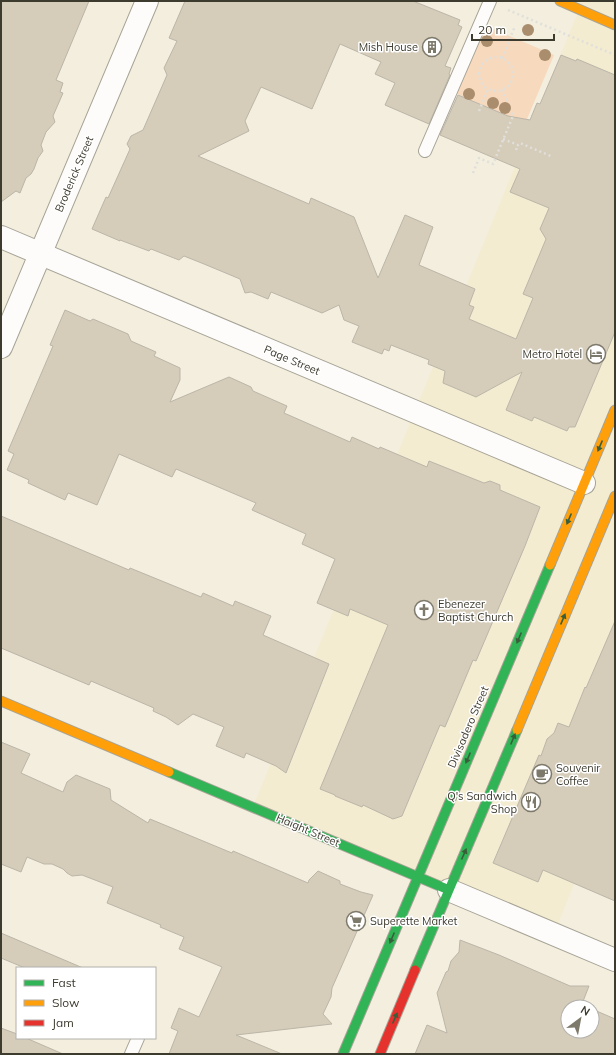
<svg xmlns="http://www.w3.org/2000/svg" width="616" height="1055" viewBox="0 0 616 1055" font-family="Mulish,sans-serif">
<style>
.built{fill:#f4ecd0}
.green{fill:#f7d9be}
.building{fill:#d5ccba;stroke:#bbb6a9}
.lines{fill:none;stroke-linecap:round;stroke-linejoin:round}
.lane-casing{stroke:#a6a396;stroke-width:14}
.street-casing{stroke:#a6a396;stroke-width:24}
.fast-casing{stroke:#a6a396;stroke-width:11}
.slow-casing{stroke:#a6a396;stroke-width:11}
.jam-casing{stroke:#a6a396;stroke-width:11}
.path{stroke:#e0dfda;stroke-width:2.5;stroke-dasharray:2 3;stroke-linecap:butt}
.lane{stroke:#fdfcfa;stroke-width:12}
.street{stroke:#fdfcfa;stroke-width:22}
.fast{stroke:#30b455;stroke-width:9}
.slow{stroke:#ff9f0a;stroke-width:9}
.jam{stroke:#e5322d;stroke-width:9}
.tree{fill:#aa8d6d}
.oneway{fill:#395f3a}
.labels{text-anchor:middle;stroke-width:3;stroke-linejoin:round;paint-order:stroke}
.poi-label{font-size:11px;fill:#3d3a2e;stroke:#fff;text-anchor:end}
.street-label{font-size:11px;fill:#3d3a2e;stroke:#fff}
</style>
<rect width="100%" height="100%" fill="#f3eedd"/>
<path class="built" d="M 560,1 L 615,1 L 615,782 L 554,934 L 253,807 L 579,10 Z"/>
<path class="green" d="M 484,25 L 554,55 L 519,138 L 501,161 L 493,157 L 479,104 L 455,93 Z"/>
<path class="building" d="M 1,1 L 89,1 L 56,80 L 63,83 L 60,92 L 63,93 L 53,116 L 55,122 L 46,132 L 41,145 L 43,151 L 38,158 L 34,169 L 31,174 L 26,178 L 20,193 L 16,191 L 1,202 Z
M 185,1 L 413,1 L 460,20 L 458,25 L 462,27 L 445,66 L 451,68 L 449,74 L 450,75 L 429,124 L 385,105 L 395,83 L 375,74 L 381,62 L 340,44 L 312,109 L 261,87 L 245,121 L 249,131 L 198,156 L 309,204 L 311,198 L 354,217 L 378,278 L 405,215 L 433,227 L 419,265 L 475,289 L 469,305 L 474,307 L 469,319 L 516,339 L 533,298 L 523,294 L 546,239 L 540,229 L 549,208 L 510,192 L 520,169 L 440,135 L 458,95 L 508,116 L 530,120 L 537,103 L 540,104 L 561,55 L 576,61 L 577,59 L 615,75 L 615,332 L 575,427 L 569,427 L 567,431 L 534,417 L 532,421 L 506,410 L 522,372 L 476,397 L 443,383 L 445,371 L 428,364 L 429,360 L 391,345 L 389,351 L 384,349 L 382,354 L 352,342 L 359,326 L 344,320 L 339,305 L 322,313 L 271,292 L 268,299 L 251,292 L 245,293 L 240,279 L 204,264 L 184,256 L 179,260 L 151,249 L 149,251 L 120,240 L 120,241 L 92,229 L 106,197 L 108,198 L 130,149 L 127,144 L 131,136 L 143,130 L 167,75 L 164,68 L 177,41 L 169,38 Z
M 65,310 L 90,321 L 93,319 L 128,334 L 131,341 L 156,352 L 154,356 L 180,368 L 180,380 L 170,402 L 229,377 L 251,387 L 253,391 L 287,406 L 284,413 L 350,442 L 352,437 L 379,449 L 380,447 L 427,467 L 429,461 L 484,483 L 490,481 L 500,485 L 500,490 L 540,507 L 525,546 L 476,661 L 473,660 L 445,727 L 440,725 L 402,816 L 393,819 L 363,805 L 362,807 L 335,796 L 335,795 L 320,789 L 388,625 L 350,609 L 348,616 L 317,603 L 335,559 L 302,544 L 306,534 L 252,510 L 256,503 L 176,469 L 172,477 L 119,454 L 97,505 L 68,493 L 65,500 L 28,483 L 29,480 L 7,470 L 14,454 L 8,451 L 53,346 L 50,345 Z
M 1,516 L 129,570 L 130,568 L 201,597 L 203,593 L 233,606 L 235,601 L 271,616 L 263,635 L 329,664 L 286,773 L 276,766 L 246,753 L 244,758 L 216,746 L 224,727 L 193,714 L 178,725 L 166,717 L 153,711 L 154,708 L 91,681 L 89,685 L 1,648 Z
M 615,621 L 615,901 L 543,870 L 538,882 L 493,863 L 539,755 L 541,756 L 547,739 L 554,733 L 558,723 L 569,727 L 585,687 L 586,688 Z
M 1,742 L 30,754 L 21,773 L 63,792 L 67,782 L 76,775 L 110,789 L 111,800 L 148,823 L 150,819 L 232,853 L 233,851 L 308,883 L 309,880 L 318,871 L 340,881 L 340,884 L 361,892 L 373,895 L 332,988 L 331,997 L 323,1014 L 332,1024 L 236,1035 L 282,1054 L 169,1054 L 178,1031 L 171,1028 L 179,1008 L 199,1017 L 222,967 L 179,949 L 184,937 L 160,927 L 161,925 L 107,903 L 113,887 L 82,875 L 72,876 L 67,873 L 63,869 L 52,864 L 44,864 L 27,857 L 21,872 L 1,864 Z
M 1,933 L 83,968 L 25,968 L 1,958 Z
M 460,940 L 499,955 L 570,986 L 589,986 L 582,1004 L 588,1007 L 568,1007 L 568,1031 L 592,1031 L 592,1009 L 615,1019 L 615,1054 L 415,1054 L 427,1025 L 447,1033 L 437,993 L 446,972 L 448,971 L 451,961 L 459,952 Z
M 1,1028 L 17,1034 L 17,1038 L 26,1038 L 63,1054 L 1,1054 Z"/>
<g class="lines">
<defs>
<path id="lane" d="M 425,151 L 490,1
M 131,1054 L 138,1038"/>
<path id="street" d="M 1,237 L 584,483
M 1,347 L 147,1
M 449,890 L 615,960"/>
<path id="fast" d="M 169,772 L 449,890
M 415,970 L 517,730
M 343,1054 L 550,565"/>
<path id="slow" d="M 560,1 L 615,25
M 550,565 L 615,410
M 1,701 L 169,772
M 517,730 L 615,496"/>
<path id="jam" d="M 380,1054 L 415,970"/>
</defs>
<use href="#lane" class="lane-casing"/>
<use href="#street" class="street-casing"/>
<use href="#fast" class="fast-casing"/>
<use href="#slow" class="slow-casing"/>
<use href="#jam" class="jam-casing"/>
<path class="path" d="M 508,10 L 615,55
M479 74a17 17 0 1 1 34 0a17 17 0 1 1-34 0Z
M 502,58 L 515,26
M 479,111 L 488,89
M 503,139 L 518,145 L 520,143 L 553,157
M 516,150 L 518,145
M 473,173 L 479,158 L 493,164 L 513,116 L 502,90"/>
<use href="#lane" class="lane"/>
<use href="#street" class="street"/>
<use href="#fast" class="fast"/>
<use href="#slow" class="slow"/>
<use href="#jam" class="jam"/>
</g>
<g class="tree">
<circle cx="528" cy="30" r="6"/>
<circle cx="487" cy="41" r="6"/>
<circle cx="545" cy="55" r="6"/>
<circle cx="469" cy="94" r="6"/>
<circle cx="493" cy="103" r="6"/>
<circle cx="505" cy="108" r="6"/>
</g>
<defs><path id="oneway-solid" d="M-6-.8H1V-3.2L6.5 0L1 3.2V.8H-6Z"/></defs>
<g class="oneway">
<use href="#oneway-solid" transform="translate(600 446) rotate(113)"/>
<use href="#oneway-solid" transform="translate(569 519) rotate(113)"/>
<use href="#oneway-solid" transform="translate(563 619) rotate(-67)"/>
<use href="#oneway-solid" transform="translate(519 638) rotate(113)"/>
<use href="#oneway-solid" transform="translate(513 739) rotate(-67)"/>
<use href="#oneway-solid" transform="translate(468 758) rotate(113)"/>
<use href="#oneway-solid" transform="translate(464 854) rotate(-66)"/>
<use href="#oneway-solid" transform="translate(392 938) rotate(113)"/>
<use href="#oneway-solid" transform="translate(395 1018) rotate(-67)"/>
</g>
<defs>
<symbol id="building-ring" viewBox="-11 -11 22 22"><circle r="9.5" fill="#fff" stroke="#7d796b" stroke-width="1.5"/><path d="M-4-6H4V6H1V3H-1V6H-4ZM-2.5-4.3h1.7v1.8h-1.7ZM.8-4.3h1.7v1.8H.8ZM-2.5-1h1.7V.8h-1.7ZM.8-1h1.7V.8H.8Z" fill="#7d796b"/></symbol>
<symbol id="hotel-ring" viewBox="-11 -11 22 22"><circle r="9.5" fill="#fff" stroke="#7d796b" stroke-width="1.5"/><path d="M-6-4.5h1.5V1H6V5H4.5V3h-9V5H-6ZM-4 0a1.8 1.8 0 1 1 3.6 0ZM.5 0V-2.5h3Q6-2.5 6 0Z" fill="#7d796b"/></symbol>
<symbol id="church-ring" viewBox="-11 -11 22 22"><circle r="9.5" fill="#fff" stroke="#7d796b" stroke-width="1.5"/><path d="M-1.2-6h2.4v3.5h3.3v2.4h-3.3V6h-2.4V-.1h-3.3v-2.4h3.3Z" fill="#7d796b"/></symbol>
<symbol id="cafe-ring" viewBox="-11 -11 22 22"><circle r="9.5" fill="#fff" stroke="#7d796b" stroke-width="1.5"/><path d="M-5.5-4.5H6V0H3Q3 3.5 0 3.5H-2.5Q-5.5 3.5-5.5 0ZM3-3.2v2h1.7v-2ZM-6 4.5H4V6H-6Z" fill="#7d796b"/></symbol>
<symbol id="restaurant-ring" viewBox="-11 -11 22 22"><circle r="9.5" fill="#fff" stroke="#7d796b" stroke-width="1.5"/><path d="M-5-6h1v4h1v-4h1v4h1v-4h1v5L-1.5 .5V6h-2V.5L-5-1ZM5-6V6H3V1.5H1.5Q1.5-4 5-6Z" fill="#7d796b"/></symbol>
<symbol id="supermarket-ring" viewBox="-11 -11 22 22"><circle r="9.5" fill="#fff" stroke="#7d796b" stroke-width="1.5"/><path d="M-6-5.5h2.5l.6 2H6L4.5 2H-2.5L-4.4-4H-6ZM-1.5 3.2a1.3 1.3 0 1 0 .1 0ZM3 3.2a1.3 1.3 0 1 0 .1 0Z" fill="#7d796b"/></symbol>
</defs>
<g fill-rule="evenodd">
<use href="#building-ring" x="421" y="36" width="22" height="22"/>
<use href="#hotel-ring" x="585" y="343" width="22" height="22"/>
<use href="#church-ring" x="413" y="599" width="22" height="22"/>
<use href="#cafe-ring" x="531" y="763" width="22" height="22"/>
<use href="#restaurant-ring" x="520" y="791" width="22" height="22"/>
<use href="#supermarket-ring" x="345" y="910" width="22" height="22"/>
</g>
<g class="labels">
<g class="poi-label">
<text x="418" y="51">Mish House</text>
<text x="582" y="358">Metro Hotel</text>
<text x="438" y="608" text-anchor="start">Ebenezer<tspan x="438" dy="13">Baptist Church</tspan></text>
<text x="556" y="772" text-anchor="start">Souvenir<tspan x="556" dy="13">Coffee</tspan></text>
<text x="517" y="800">Q's Sandwich<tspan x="517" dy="13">Shop</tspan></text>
<text x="370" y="925" text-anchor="start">Superette Market</text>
</g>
<g class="street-label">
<text transform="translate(74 174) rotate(-67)" y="4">Broderick Street</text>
<text transform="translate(292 360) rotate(23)" y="4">Page Street</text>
<text transform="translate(468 727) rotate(-67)" y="4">Divisadero Street</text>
<text transform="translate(308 830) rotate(23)" y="4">Haight Street</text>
</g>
</g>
<rect width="616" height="1055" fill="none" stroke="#3d3a2e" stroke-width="4"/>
<rect x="16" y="967" width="140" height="72" fill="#ffffff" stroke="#b1b0ab"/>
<rect x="24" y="980" width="20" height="6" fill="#30b455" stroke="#b1b0ab"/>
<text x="52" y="987" font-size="12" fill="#3d3a2e">Fast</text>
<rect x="24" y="1000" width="20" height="6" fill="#ff9f0a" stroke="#b1b0ab"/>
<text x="52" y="1007" font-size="12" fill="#3d3a2e">Slow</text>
<rect x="24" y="1020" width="20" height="6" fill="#e5322d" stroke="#b1b0ab"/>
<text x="52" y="1027" font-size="12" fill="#3d3a2e">Jam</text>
<g transform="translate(580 1019) rotate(32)"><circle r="19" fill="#ffffff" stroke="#b1b0ab"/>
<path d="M0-3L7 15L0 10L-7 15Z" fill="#7d796b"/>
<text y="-6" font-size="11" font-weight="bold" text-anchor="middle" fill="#3d3a2e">N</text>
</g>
<path d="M472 34v6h82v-6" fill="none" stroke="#3d3a2e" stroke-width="2"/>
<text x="478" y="34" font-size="12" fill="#3d3a2e" stroke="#ffffff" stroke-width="3" paint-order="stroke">20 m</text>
</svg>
